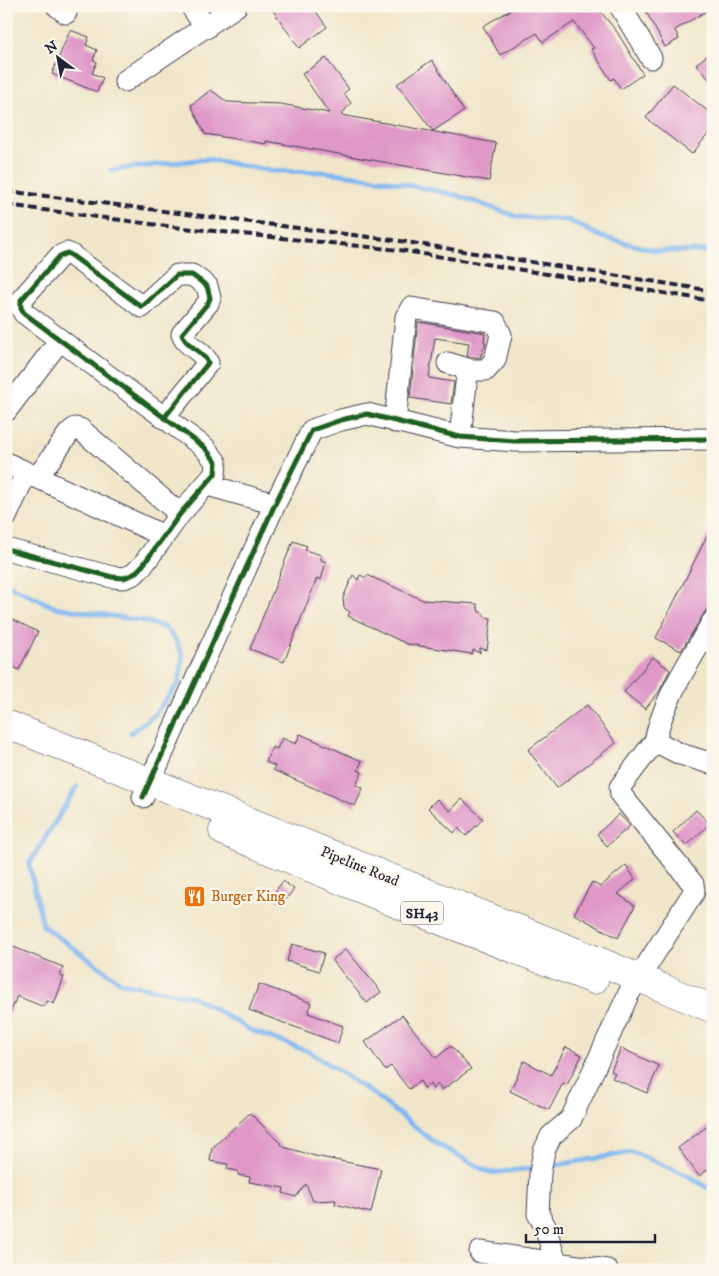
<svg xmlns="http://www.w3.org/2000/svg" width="719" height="1276" viewBox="0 0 719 1276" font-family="'IM FELL DW Pica',serif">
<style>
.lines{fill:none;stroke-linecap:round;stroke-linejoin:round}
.stream{stroke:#80b7f0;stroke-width:5}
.building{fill:#df98c8}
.minor-casing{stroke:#413f50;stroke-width:23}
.major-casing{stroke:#413f50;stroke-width:29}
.minor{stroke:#fff;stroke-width:21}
.major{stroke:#fff;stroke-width:28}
.rail{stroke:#22223b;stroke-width:4;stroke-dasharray:8 4;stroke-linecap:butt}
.cycleway-casing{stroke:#fbf7ec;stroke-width:8}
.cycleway{stroke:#1b5e20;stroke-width:5}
.labels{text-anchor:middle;stroke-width:5;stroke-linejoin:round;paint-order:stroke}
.shield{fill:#fbf7ec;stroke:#636270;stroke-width:1}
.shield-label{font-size:14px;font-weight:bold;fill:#22223b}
.street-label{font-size:15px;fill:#22223b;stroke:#fbf7ec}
.food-label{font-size:15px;fill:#c56008;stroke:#fbf7ec;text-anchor:start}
</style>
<rect width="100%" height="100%" fill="#fbf7ec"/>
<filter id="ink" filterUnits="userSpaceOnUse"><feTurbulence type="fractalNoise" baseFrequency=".02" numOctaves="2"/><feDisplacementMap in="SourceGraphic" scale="10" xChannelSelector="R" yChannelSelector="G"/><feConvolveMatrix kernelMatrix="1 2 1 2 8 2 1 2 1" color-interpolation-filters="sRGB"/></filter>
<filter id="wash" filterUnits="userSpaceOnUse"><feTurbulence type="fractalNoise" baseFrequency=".0096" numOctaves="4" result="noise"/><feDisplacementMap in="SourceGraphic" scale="20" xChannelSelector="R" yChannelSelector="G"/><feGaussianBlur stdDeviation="1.12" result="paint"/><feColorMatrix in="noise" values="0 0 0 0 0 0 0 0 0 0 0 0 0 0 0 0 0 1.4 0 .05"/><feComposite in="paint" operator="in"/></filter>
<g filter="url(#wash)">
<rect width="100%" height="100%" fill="#f0e6ca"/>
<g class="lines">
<path class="stream" d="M 111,170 L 207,159 L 272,171 L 326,172 L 385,180 L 456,195 L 518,217 L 568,220 L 602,237 L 657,251 L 713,251
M 6,584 L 54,607 L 144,621 L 166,628 L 176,641 L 183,656 L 179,683 L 154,715 L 131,733
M 77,787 L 29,864 L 43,926 L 122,983 L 194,997 L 250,1030 L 310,1052 L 376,1096 L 435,1143 L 490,1173 L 535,1168
M 546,1167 L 632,1152 L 687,1175 L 713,1191"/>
</g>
<g id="blocks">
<path class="building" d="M 270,6 L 312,6 L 327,27 L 299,48 Z
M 518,6 L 596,6 L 617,32 L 643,74 L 621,89 L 614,78 L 611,80 L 591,49 L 594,48 L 574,22 L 543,42 L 537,33 L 500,55 L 483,26 Z
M 643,6 L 713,6 L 713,7 L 675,30 L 679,39 L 665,47 Z
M 70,30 L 89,37 L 86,45 L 97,50 L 93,60 L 97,62 L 92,73 L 103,78 L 97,92 L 52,74 Z
M 713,51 L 713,84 L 696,64 Z
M 326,58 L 349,89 L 344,93 L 351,103 L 341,115 L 496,143 L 489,181 L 266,141 L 266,144 L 205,134 L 191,105 L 211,90 L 227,102 L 281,104 L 329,113 L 302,74 Z
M 432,60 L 464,111 L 433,131 L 397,84 Z
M 673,84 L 713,115 L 713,128 L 692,154 L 646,118 Z
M 418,322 L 485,333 L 484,342 L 486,343 L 480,358 L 467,356 L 469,343 L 435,338 L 429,378 L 454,382 L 451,404 L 410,398 Z
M 713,524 L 713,599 L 681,651 L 656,638 Z
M 293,541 L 307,546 L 305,550 L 321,555 L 321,560 L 326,562 L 321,580 L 317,578 L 284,662 L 250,649 Z
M 353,575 L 358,580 L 360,575 L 366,578 L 367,575 L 423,600 L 477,604 L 479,612 L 482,612 L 485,617 L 491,618 L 487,650 L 480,648 L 480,653 L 473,650 L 472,654 L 407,644 L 348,616 L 350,612 L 344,608 L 343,598 Z
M 6,616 L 38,632 L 19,670 L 6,663 Z
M 653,657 L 670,670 L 659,692 L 645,709 L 624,692 Z
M 587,705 L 616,743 L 557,788 L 528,750 Z
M 300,734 L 362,761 L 358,770 L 362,772 L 356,785 L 363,788 L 355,806 L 273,770 L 275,766 L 266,762 L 272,747 L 277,749 L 282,738 L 296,744 Z
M 437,799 L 450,811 L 462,799 L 483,819 L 466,836 L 458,828 L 454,833 L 428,808 Z
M 696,810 L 710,824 L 686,846 L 673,832 Z
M 619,814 L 630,826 L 607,846 L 597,834 Z
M 626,865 L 635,879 L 618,894 L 635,906 L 618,938 L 574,914 L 592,882 L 600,887 Z
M 283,881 L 294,889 L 282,904 L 272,896 Z
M 6,944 L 63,967 L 60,976 L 64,977 L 54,1004 L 47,1001 L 44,1007 L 17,996 L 7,1021 Z
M 292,944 L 324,953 L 319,971 L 287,961 Z
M 346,949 L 381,992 L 367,1003 L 332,960 Z
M 259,984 L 312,1003 L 308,1013 L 343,1026 L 338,1043 L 249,1010 Z
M 402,1015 L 436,1058 L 451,1046 L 471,1069 L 442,1090 L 438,1084 L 433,1089 L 430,1084 L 424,1088 L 420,1081 L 409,1089 L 391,1066 L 385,1070 L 365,1042 Z
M 566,1047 L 582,1055 L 567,1085 L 563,1083 L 549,1110 L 510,1091 L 524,1061 L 551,1075 Z
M 621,1048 L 659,1066 L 647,1093 L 612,1078 L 615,1073 L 611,1071 Z
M 250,1113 L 284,1147 L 315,1156 L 381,1169 L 371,1213 L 335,1204 L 336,1200 L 313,1201 L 306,1184 L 296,1197 L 283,1193 L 284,1188 L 249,1182 L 250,1177 L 238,1175 L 238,1171 L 227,1169 L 228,1164 L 210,1161 L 212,1148 Z
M 713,1122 L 713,1166 L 699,1176 L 678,1148 Z"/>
</g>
</g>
<g filter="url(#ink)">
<use href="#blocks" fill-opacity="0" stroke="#413f50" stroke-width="1"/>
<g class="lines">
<defs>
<path id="minor" d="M 57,6 L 66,13
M 191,6 L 206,28
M 620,6 L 651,58
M 125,81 L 236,6
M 448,363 L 471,370
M 6,411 L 60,340
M 395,422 L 406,317 L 411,308 L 495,322 L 501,335 L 495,360 L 486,370 L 471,370 L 467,375 L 460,437
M 6,463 L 164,536
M 37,478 L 69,433 L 75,428 L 80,429 L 180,514
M 207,485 L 275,504
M 6,517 L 26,473
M 6,549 L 112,577 L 124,578 L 134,574 L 143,565 L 180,514 L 215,474 L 216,462 L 205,448 L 24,313 L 21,308 L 21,300 L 60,256 L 67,253 L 71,255 L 142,307 L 177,275 L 192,275 L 207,286 L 210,298 L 208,303 L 182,334 C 186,347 203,350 208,363 L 164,418
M 655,741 C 664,697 691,660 713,621
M 143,797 L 275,504 L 312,430 L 341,420 L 367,414 L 460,437 L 515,441 L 713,439
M 480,1252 L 556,1263
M 607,1270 L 556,1263 L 545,1226 L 538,1214 L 540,1173 L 544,1151 L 551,1136 L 571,1119 L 629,993 L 694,892 L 693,884 L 621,795 L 620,787 L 655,741 L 680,754 L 713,764"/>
<path id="major" d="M 6,724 L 596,960 L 713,1009
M 223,831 L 400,905 L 594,980"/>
</defs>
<use href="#minor" class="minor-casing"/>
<use href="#major" class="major-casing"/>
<use href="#minor" class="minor"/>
<use href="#major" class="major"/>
<path class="rail" d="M 6,191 L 400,241 L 713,291
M 6,205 L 174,227 L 399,250 L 713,301"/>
<defs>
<path id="cycleway" d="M 6,549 L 112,577 L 124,578 L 134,574 L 143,565 L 180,514 L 215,474 L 216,462 L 205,448 L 24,313 L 21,308 L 21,300 L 60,256 L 67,253 L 71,255 L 142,307 L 177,275 L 192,275 L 207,286 L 210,298 L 208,303 L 182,334 C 186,347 203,350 208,363 L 164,418
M 143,797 L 275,504 L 312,430 L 341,420 L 367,414 L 460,437 L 515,441 L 713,439"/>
</defs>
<use href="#cycleway" class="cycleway-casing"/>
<use href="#cycleway" class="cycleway"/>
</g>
</g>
<defs>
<symbol id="restaurant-square" viewBox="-11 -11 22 22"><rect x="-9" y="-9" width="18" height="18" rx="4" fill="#e8710a" stroke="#fbf7ec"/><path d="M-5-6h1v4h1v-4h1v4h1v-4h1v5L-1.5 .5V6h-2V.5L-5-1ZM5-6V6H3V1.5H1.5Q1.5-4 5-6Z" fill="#fff"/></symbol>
</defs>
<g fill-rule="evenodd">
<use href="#restaurant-square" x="182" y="884" width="25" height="25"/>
</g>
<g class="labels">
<rect class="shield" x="401" y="901.5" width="42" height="23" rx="4"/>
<g class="shield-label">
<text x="422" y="918">SH43</text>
</g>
<g class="street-label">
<text transform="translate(360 866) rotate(22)" y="5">Pipeline Road</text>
</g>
<g class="food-label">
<text x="211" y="901">Burger King</text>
</g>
</g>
<rect width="719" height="1276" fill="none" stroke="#fbf7ec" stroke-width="25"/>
<g transform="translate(58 58) rotate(328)" stroke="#fbf7ec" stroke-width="4" paint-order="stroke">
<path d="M0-4L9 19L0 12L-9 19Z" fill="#22223b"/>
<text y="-8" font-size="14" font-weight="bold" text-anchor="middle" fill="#22223b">N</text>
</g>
<path d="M526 1234v8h129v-8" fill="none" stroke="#22223b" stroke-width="2.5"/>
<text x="534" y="1234" font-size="15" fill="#22223b" stroke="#fbf7ec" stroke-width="4" paint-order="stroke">50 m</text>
</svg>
